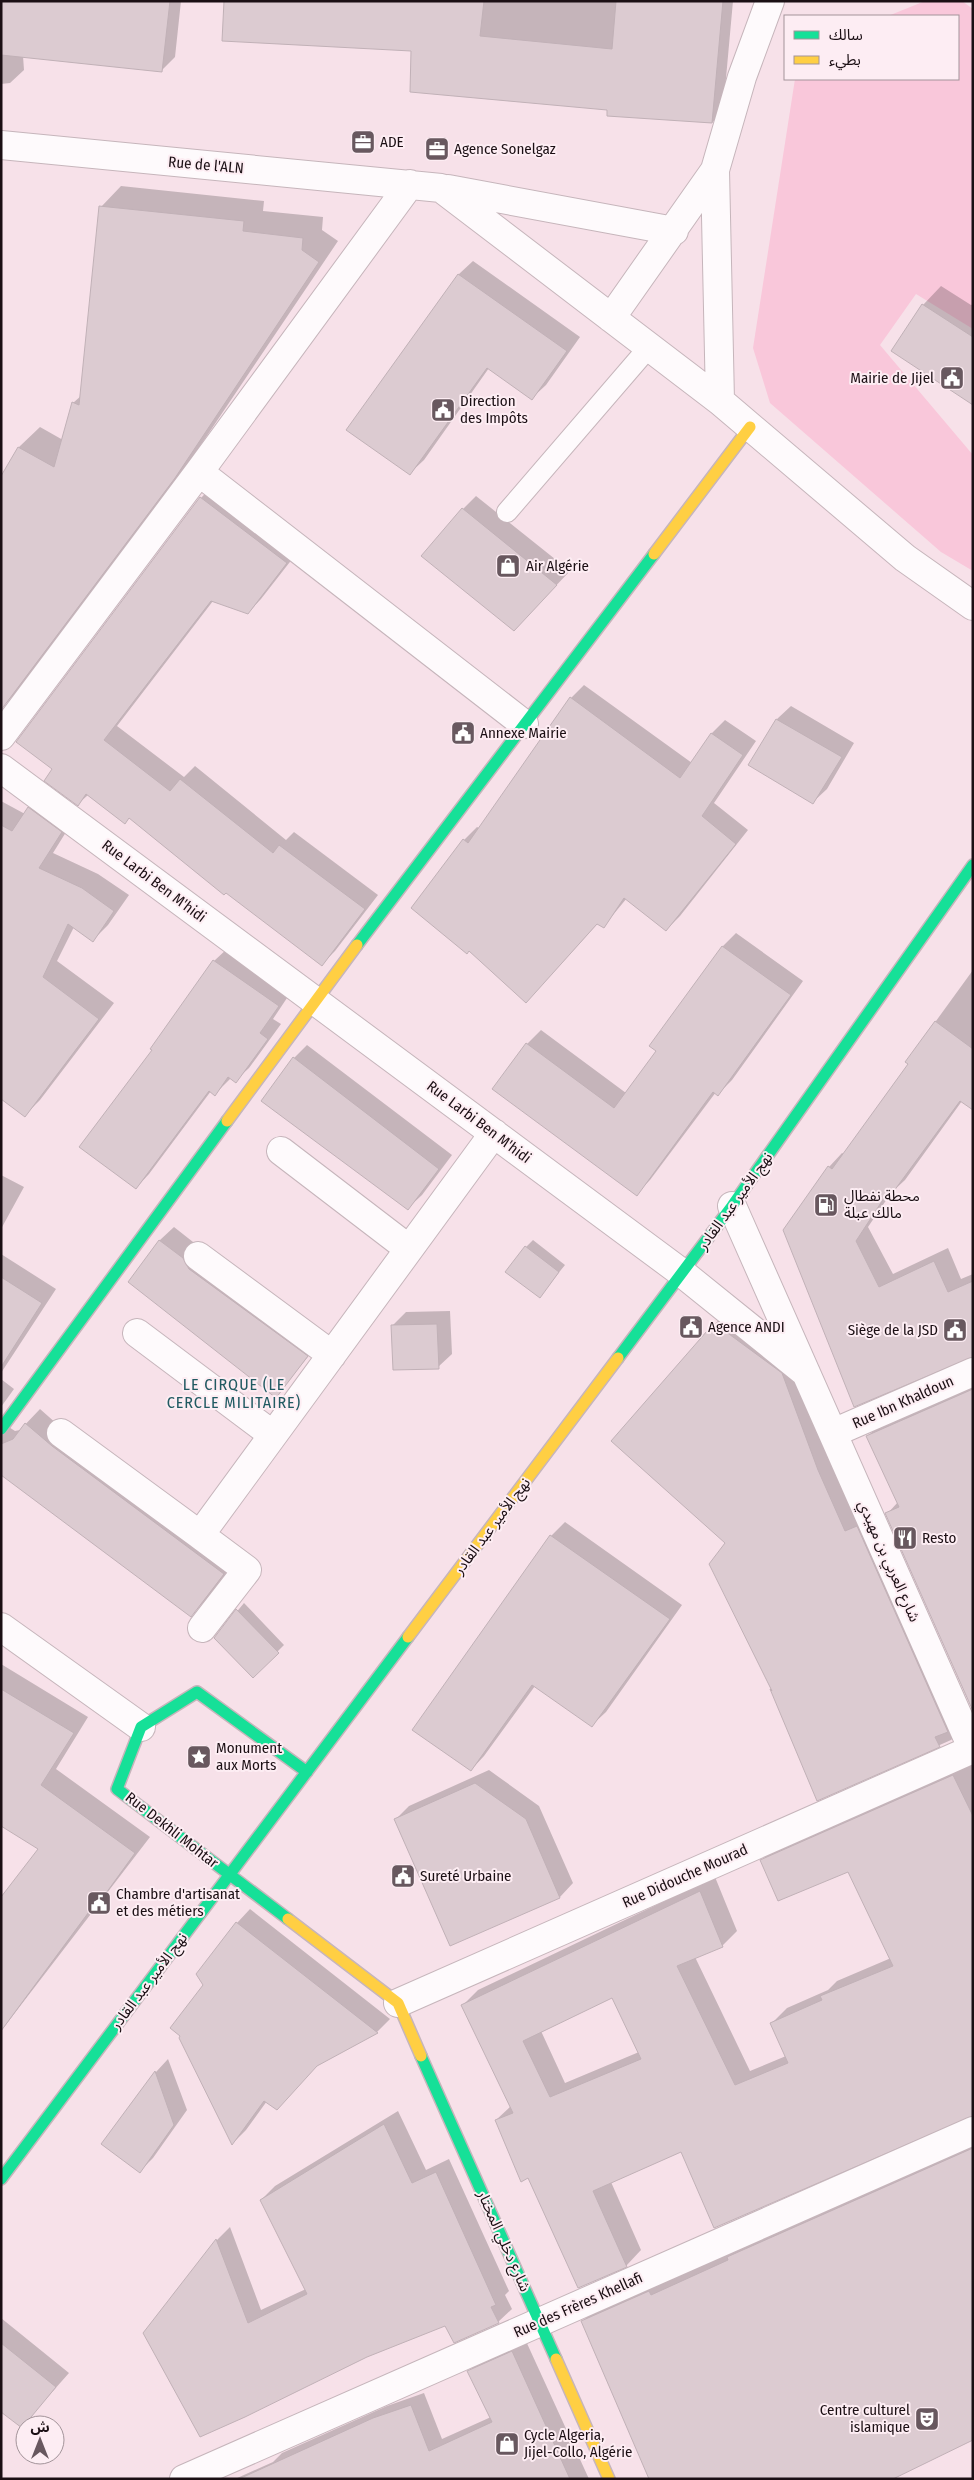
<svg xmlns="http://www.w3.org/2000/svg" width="974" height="2480" viewBox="0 0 974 2480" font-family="'Fira Sans Condensed','Noto Sans Arabic',sans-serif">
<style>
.green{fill:#f9c7da}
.shadow{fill:#0003;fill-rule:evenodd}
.building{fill:#dccbd1;stroke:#c1b1b7;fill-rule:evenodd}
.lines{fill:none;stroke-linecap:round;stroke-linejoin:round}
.lane-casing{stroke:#c6b5bb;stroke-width:22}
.street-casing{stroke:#c6b5bb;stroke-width:30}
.fast-casing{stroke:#c6b5bb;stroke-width:14}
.slow-casing{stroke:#c6b5bb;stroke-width:14}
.lane{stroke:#fefafc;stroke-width:20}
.street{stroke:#fefafc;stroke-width:28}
.fast{stroke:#16e098;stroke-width:11}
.slow{stroke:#ffcf43;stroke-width:11}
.labels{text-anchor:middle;stroke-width:4;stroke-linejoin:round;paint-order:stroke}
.poi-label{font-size:15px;fill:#1b0f14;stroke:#fdedf3;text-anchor:start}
.street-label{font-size:15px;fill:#1b0f14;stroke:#fdedf3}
.neighbourhood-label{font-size:16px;letter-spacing:1px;fill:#215a62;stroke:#fdedf3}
</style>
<rect width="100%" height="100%" fill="#f7e1e9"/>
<path class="green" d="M 925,1 L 962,1 L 973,9 L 973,329 L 916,294 L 880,345 L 973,455 L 973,571 L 941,552 L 770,403 L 753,348 L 795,79 L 958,79 L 958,16 L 888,16 Z"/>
<path class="shadow" d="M 1,1 L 181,1 L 175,57 L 161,71 L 23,56 L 24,70 L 10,83 L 1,84 Z
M 225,1 L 733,1 L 723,111 L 712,123 L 608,109 L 413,50 Z
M 121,186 L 264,201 L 263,211 L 323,217 L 322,230 L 338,241 L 194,455 L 23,686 L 2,707 L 1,478 L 19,447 L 40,427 L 63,440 L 73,403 L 82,395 L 101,207 Z
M 473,261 L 580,337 L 546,385 L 532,398 L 489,368 L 424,460 L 410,473 L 348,430 L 459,274 Z
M 941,286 L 971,305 L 973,304 L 973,404 L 923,305 Z
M 214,484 L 300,549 L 261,599 L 248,613 L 213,601 L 117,726 L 184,777 L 195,766 L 286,840 L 294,832 L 378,895 L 335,951 L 322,964 L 130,817 L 125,823 L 88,795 L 78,804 L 201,498 Z
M 476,496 L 570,571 L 527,616 L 463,509 Z
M 584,685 L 692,763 L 712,733 L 725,720 L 756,741 L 714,803 L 748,830 L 680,916 L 666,930 L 627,898 L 603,927 L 598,923 L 539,988 L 464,840 L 477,827 L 479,828 L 571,698 Z
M 791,706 L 854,743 L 827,789 L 813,802 L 750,765 L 777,719 Z
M 44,793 L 76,816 L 53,853 L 98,874 L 129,895 L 108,925 L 93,940 L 74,927 L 57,961 L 114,1003 L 40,1100 L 25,1115 L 1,1098 L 1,801 L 25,814 Z
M 736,933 L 803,981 L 732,1080 L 718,1094 L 716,1092 L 650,1180 L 636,1194 L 493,1089 L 527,1044 L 541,1030 L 626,1093 L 658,1050 L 651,1045 L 723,946 Z
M 228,948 L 291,992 L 273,1019 L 281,1024 L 249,1068 L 235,1081 L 231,1078 L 215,1094 L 211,1091 L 149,1174 L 136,1188 L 214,961 Z
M 973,970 L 973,1095 L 962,1101 L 905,1180 L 891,1193 L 868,1227 L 893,1274 L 948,1248 L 961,1279 L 973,1274 L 973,1334 L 854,1405 L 829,1167 L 842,1153 L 844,1154 L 910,1064 L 907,1061 Z
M 307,1045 L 452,1155 L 422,1195 L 408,1208 L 294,1058 Z
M 1,1175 L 24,1187 L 1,1229 Z
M 174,1227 L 320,1342 L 276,1396 L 130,1282 L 160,1240 Z
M 533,1240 L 565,1265 L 540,1296 L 526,1247 Z
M 1,1254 L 56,1289 L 1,1373 Z
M 728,1310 L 795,1360 L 965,1727 L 951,1740 L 818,1799 L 771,1690 L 726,1543 L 715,1324 Z
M 450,1311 L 452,1354 L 438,1367 L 392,1326 L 406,1312 Z
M 1,1379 L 14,1389 L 1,1407 Z
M 973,1382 L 973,1707 L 887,1514 L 898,1502 L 868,1436 L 883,1421 Z
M 40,1409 L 66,1432 L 237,1559 L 205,1601 L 191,1615 L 1,1473 L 1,1422 L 15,1431 L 20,1430 Z
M 565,1522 L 682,1605 L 606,1712 L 592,1725 L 535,1686 L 484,1756 L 471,1770 L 414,1729 L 551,1536 Z
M 244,1603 L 284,1645 L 253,1676 L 216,1637 Z
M 1,1664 L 88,1717 L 56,1769 L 150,1837 L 1,2031 L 1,1899 L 40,1848 L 1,1825 Z
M 973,1759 L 973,2115 L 682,2151 L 611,2182 L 641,2250 L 626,2266 L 529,2177 L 496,2120 L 511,2106 L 463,2005 L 478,1990 L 715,1877 L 737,1931 L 722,1946 L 695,1957 L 750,2071 L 786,2056 L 772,2023 L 787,2008 L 828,1990 L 837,1981 L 891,1958 L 849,1870 L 762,1860 L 777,1845 ZM 612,1997 L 639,2052 L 565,2083 L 541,2031 Z
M 489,1770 L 539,1806 L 573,1883 L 560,1897 L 451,1944 L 396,1819 L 409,1806 Z
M 250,1909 L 390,2019 L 377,2032 L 319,2063 L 267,2101 L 246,2130 L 233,2143 L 237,1923 Z
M 168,2059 L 187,2110 L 153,2158 L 140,2171 L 103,2144 L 156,2072 Z
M 398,2111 L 426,2170 L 449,2159 L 509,2291 L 505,2295 L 512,2309 L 498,2322 L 144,2333 L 217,2240 L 230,2227 L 261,2310 L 306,2289 L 261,2200 L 275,2186 Z
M 973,2141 L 973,2438 L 897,2475 L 897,2479 L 650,2479 L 583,2321 L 598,2306 Z
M 1,2318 L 69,2373 L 22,2426 L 1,2410 Z
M 525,2339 L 589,2479 L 235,2479 L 273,2462 L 282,2453 L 387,2406 L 424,2393 L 442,2439 L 491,2417 L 469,2371 L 482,2358 Z"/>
<path class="building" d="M 1,1 L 170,1 L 162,72 L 1,55 Z
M 224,1 L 484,1 L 480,36 L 612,49 L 616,1 L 723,1 L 712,123 L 607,116 L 607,110 L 410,92 L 411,51 L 222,41 Z
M 99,206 L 244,221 L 243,231 L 303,238 L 302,250 L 319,262 L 175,478 L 1,710 L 1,476 L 18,447 L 54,467 L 72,402 L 79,405 Z
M 458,274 L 567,351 L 532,400 L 487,368 L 410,475 L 346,430 Z
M 922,304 L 973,337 L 973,405 L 891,351 Z
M 200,497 L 287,563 L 248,614 L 211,601 L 104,740 L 170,791 L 180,779 L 273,853 L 279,845 L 365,909 L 322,966 L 226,893 L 224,895 L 129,818 L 125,824 L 86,794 L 78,806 L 44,781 L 52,769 L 16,742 Z
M 462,508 L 557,585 L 514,631 L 421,556 Z
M 570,697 L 680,778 L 711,733 L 743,755 L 702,816 L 736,844 L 666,931 L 624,898 L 604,928 L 597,924 L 526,1003 L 469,951 L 467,954 L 411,908 L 463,839 L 468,843 Z
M 776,719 L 842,757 L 813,804 L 748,765 Z
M 28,807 L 62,832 L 39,868 L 82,888 L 114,911 L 93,942 L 68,924 L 43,977 L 99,1019 L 25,1117 L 1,1099 L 1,825 L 12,831 Z
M 722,946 L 791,995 L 718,1096 L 713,1092 L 637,1196 L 492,1089 L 526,1043 L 614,1108 L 656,1051 L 649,1046 Z
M 213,960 L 279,1006 L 260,1033 L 268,1039 L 236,1083 L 228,1077 L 215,1096 L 209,1091 L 136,1189 L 79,1147 L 152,1050 L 150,1049 Z
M 935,1021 L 973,1049 L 973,1110 L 960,1101 L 891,1195 L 888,1192 L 856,1241 L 879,1287 L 934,1261 L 948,1292 L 973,1281 L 973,1357 L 854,1407 L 783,1230 L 828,1166 L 832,1169 L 908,1064 L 905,1062 Z
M 293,1057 L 439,1169 L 408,1210 L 261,1101 Z
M 159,1240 L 183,1258 L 189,1269 L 308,1356 L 276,1398 L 128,1282 Z
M 525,1246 L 559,1272 L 540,1298 L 505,1272 Z
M 1,1277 L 42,1303 L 1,1367 Z
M 714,1323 L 782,1373 L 818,1470 L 845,1531 L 857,1526 L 948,1732 L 935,1737 L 940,1747 L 817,1801 L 770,1689 L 772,1691 L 709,1564 L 725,1543 L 611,1441 Z
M 437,1324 L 439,1369 L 393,1370 L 391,1325 Z
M 973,1389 L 973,1711 L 885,1513 L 899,1507 L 866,1436 Z
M 25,1423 L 52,1446 L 224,1574 L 191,1617 L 1,1475 L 1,1444 L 13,1439 Z
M 550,1535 L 670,1619 L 592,1727 L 532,1685 L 471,1771 L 412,1730 Z
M 236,1609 L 279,1653 L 253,1678 L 214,1638 Z
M 1,1689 L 74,1733 L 41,1785 L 135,1853 L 96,1907 L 94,1905 L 1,2031 L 1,1897 L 38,1849 L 1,1826 Z
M 953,1775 L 973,1816 L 973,2116 L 714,2228 L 681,2152 L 593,2191 L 627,2267 L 578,2288 L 528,2178 L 521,2182 L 495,2120 L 513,2113 L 461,2005 L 700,1891 L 723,1947 L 677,1966 L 735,2085 L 788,2063 L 770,2023 L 822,2000 L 820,1996 L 893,1966 L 848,1872 L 778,1901 L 760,1860 ZM 612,1998 L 641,2059 L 550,2097 L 523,2041 Z
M 475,1783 L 526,1819 L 560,1898 L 450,1946 L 394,1819 Z
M 236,1922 L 378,2033 L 317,2066 L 277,2110 L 264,2101 L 232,2145 L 179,2038 L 180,2036 L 170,2028 L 203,1985 L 196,1974 Z
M 155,2071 L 174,2125 L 140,2173 L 101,2144 Z
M 384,2124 L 412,2183 L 436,2172 L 496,2305 L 491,2307 L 499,2323 L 454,2343 L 445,2326 L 367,2357 L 245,2417 L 200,2437 L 143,2333 L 216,2239 L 248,2323 L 307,2294 L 260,2200 Z
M 973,2148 L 973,2440 L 893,2479 L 649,2479 L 581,2321 L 649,2291 L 651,2295 L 728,2260 L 727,2257 Z
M 1,2343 L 56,2387 L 22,2428 L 1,2412 Z
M 512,2351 L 570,2479 L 239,2479 L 373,2418 L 411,2405 L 429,2451 L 492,2422 L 467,2371 Z"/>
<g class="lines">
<defs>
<path id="lane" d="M 507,512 L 649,347"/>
<path id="street" d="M 1,145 L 441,188 L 720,401 L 905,558 L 973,606
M 715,170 L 720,401
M 448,189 L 674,231
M 611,318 L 715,170 L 742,77 L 770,1
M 199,472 L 524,724
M 1,736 L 199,472 L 410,184
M 1,768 L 682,1273 L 806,1373
M 281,1151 L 409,1249
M 732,1206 L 973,1750
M 198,1256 L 332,1355
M 137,1333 L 273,1435
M 61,1433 L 200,1535
M 833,1433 L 973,1372
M 1,1627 L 141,1727
M 202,1628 L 247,1570 L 200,1535 L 494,1133
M 398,2003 L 973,1749
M 184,2479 L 973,2131"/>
<path id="fast" d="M 357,945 L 654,554
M 618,1358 L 732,1206 L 973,865
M 1,1429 L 227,1121
M 288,1919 L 117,1789 L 141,1727 L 197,1692 L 307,1772
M 421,2056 L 556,2359
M 1,2179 L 408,1637"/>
<path id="slow" d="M 654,554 L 750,427
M 227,1121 L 357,945
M 408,1637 L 618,1358
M 288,1919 L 398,2003 L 421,2056
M 556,2359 L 609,2479"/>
</defs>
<use href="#lane" class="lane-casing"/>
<use href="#street" class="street-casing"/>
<use href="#fast" class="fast-casing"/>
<use href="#slow" class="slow-casing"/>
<use href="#lane" class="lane"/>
<use href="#street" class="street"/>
<use href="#fast" class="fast"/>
<use href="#slow" class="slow"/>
</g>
<defs>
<symbol id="office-square" viewBox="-11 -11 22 22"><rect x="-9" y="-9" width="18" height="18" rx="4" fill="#68585f" stroke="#fdedf3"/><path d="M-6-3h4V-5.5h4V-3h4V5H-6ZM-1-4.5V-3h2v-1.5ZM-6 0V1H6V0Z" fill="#fff"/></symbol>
<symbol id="civic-square" viewBox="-11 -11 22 22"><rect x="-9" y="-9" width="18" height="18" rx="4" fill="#68585f" stroke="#fdedf3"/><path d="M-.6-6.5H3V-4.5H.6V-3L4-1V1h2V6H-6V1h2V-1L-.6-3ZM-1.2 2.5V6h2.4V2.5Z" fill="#fff"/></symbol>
<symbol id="shop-square" viewBox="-11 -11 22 22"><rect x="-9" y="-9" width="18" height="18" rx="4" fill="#68585f" stroke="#fdedf3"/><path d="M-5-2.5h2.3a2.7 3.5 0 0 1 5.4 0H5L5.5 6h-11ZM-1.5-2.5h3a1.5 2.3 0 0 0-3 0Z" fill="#fff"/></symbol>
<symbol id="fuel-square" viewBox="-11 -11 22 22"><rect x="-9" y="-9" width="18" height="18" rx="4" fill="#68585f" stroke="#fdedf3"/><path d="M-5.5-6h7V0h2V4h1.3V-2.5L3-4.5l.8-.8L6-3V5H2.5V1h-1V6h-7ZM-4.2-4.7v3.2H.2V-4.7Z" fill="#fff"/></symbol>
<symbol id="restaurant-square" viewBox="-11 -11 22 22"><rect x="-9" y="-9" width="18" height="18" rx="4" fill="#68585f" stroke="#fdedf3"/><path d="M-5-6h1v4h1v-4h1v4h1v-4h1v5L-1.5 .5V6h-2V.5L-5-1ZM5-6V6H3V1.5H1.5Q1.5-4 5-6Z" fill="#fff"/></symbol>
<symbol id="sight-square" viewBox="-11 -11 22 22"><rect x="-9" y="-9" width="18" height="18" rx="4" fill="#68585f" stroke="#fdedf3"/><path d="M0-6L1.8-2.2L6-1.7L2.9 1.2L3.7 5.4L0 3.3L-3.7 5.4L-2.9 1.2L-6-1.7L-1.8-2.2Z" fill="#fff"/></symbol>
<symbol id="theatre-square" viewBox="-11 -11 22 22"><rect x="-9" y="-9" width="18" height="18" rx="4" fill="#68585f" stroke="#fdedf3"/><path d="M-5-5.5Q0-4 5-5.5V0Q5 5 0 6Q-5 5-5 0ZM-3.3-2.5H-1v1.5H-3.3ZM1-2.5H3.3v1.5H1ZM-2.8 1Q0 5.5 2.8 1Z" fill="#fff"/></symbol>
</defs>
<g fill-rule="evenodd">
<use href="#office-square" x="349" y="128" width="28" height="28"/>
<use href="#office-square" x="423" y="135" width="28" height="28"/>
<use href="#civic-square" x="938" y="364" width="28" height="28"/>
<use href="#civic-square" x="429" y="396" width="28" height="28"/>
<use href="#shop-square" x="494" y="552" width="28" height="28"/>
<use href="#civic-square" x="449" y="719" width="28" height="28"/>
<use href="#fuel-square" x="812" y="1191" width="28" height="28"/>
<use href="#civic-square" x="677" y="1313" width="28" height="28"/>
<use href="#civic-square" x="941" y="1316" width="28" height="28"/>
<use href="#restaurant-square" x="891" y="1524" width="28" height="28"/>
<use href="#sight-square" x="185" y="1743" width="28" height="28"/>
<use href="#civic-square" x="389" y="1862" width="28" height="28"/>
<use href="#civic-square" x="85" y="1889" width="28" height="28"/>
<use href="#theatre-square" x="913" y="2405" width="28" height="28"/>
<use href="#shop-square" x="493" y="2430" width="28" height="28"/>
</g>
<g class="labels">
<g class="poi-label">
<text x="380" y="147">ADE</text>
<text x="454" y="154">Agence Sonelgaz</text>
<text x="934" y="383" text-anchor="end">Mairie de Jijel</text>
<text x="460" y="406">Direction<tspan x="460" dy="17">des Impôts</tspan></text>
<text x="526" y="571">Air Algérie</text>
<text x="480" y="738">Annexe Mairie</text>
<text x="844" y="1201">محطة نفطال<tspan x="844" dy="17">مالك عبلة</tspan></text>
<text x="708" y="1332">Agence ANDI</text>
<text x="938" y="1335" text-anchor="end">Siège de la JSD</text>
<text x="922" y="1543">Resto</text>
<text x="216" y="1753">Monument<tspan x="216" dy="17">aux Morts</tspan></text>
<text x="420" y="1881">Sureté Urbaine</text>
<text x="116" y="1899">Chambre d'artisanat<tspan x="116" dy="17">et des métiers</tspan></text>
<text x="910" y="2415" text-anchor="end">Centre culturel<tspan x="910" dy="17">islamique</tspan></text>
<text x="524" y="2440">Cycle Algeria,<tspan x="524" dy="17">Jijel-Collo, Algérie</tspan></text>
</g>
<g class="street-label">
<text transform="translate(206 165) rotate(5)" y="5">Rue de l'ALN</text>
<text transform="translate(154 881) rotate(37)" y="5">Rue Larbi Ben M'hidi</text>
<text transform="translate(479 1122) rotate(37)" y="5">Rue Larbi Ben M'hidi</text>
<text transform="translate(735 1201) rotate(-54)" y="5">نهج الأمير عبد القادر</text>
<text transform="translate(903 1402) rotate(-24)" y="5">Rue Ibn Khaldoun</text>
<text transform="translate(492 1526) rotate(-53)" y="5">نهج الأمير عبد القادر</text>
<text transform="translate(889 1561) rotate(66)" y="5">شارع العربي بن مهيدي</text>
<text transform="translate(172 1830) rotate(38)" y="5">Rue Dekhli Mohtar</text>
<text transform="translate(685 1876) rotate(-24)" y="5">Rue Didouche Mourad</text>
<text transform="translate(149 1981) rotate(-53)" y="5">نهج الأمير عبد القادر</text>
<text transform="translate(504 2241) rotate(66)" y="5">شارع دخلي المختار</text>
<text transform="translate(578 2305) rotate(-24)" y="5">Rue des Frères Khellafi</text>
</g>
<g class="neighbourhood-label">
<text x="234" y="1390">LE CIRQUE (LE<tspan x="234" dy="18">CERCLE MILITAIRE)</tspan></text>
</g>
</g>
<rect width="974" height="2480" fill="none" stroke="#1b0f14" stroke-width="5"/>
<rect x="784" y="15" width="175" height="65" fill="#fdedf3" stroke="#a3949a"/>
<rect x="794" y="31" width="25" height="8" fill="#16e098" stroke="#a3949a"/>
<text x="829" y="40" font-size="15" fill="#1b0f14">سالك</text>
<rect x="794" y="56" width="25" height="8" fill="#ffcf43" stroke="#a3949a"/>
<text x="829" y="65" font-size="15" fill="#1b0f14">بطيء</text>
<g transform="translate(40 2440)"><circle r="24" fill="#fdedf3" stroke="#a3949a"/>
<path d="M0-4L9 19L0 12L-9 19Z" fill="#68585f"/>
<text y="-8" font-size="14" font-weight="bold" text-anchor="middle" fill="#1b0f14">ش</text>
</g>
</svg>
